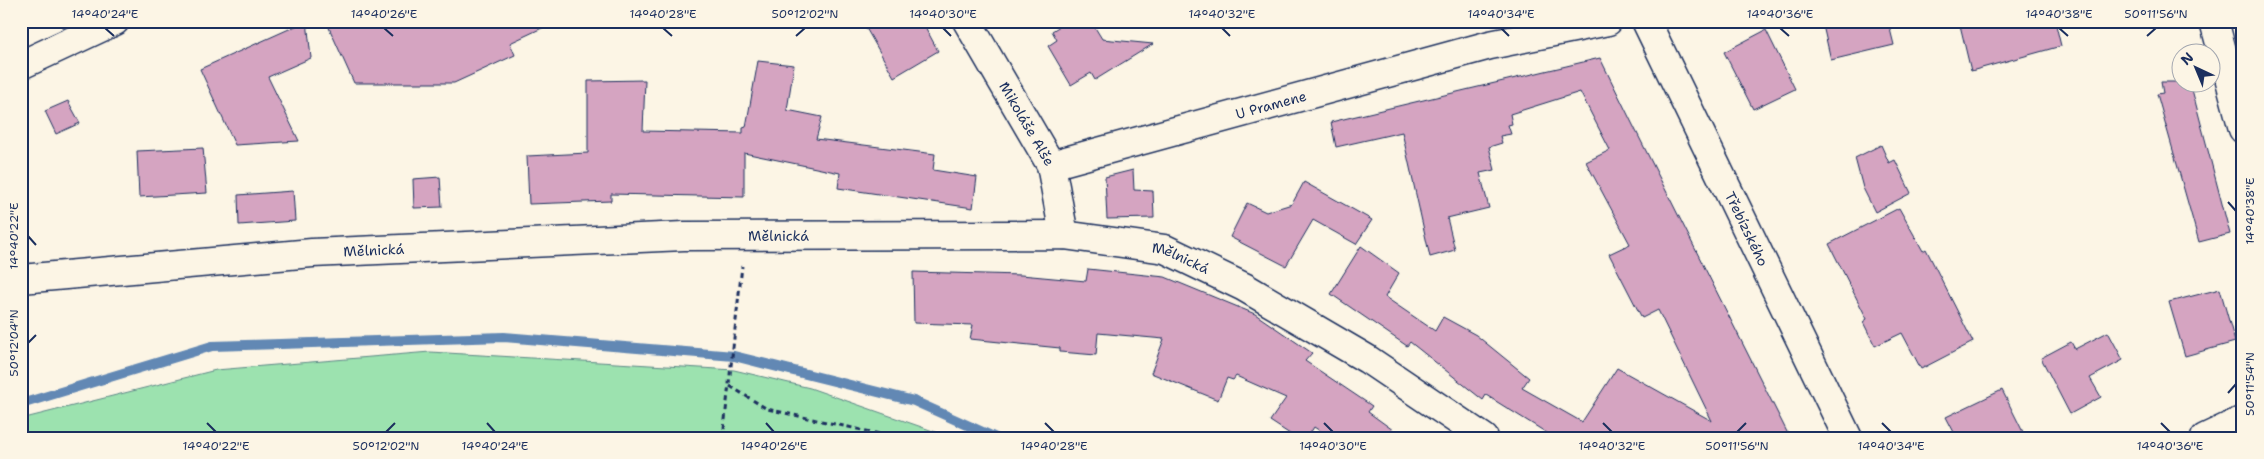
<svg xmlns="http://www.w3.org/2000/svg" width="2264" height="459" viewBox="0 0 2264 459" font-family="'Shantell Sans',sans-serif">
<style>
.green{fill:#9ce2af;stroke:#5c8886}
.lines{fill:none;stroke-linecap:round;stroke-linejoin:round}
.stream{stroke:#6288b4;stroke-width:10}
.building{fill:#d5a4c1;stroke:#1b2f5e}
.minor-casing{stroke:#1b2f5e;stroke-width:31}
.path{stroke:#1b2f5e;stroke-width:3;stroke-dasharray:5 4;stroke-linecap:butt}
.minor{stroke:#fcf5e5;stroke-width:28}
.ticks{fill:none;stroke:#1b2f5e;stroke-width:2}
.labels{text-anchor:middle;stroke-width:4;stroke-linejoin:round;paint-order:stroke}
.street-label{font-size:14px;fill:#1b2f5e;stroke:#fcf5e5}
.neatline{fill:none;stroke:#1b2f5e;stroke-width:2}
.ticks-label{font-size:12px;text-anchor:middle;fill:#1b2f5e}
</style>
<rect width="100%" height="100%" fill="#fcf5e5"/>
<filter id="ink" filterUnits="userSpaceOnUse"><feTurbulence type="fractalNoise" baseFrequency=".02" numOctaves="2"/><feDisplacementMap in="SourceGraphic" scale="10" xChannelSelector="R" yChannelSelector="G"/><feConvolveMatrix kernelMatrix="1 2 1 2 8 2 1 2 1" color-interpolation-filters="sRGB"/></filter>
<g filter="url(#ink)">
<path class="green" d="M 430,352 L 734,370 L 810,388 L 953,438 L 21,438 L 21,419 L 216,370 Z"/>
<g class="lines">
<path class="stream" d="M 21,404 L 212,346 L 504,337 L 734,356 L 914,401 L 996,438"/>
</g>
<path class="building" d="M 307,21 L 311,58 L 268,77 L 299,141 L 235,145 L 200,69 Z
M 326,21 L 557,21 L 510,43 L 515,55 L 454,83 L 354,83 Z
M 862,21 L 922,21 L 938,51 L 894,77 Z
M 1068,21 L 1091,21 L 1102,39 L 1153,44 L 1095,80 L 1091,73 L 1071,85 L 1048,46 L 1057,40 L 1052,31 Z
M 1822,21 L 1888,21 L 1894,45 L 1831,60 Z
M 1959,21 L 2055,21 L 2061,46 L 1971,71 Z
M 1766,30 L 1795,89 L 1753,109 L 1724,52 Z
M 1600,58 L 1632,123 L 1790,438 L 1555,438 L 1486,395 L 1483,400 L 1410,342 L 1407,346 L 1331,294 L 1361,246 L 1399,273 L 1385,297 L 1435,331 L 1443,317 L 1476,335 L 1529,378 L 1522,388 L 1582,422 L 1617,368 L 1712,421 L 1658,310 L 1642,318 L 1609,254 L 1630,244 L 1586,162 L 1610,150 L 1580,92 L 1510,114 L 1512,124 L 1508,125 L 1511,134 L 1500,136 L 1502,143 L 1489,147 L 1495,170 L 1480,173 L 1489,208 L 1447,218 L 1455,250 L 1430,257 L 1402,132 L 1336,147 L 1331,122 Z
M 758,61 L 794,65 L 787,110 L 822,117 L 816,139 L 935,154 L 933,170 L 977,177 L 973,208 L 838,188 L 840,173 L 744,153 L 744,197 L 611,194 L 611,201 L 529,204 L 527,156 L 588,153 L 588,81 L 645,80 L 643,131 L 743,133 L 743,128 L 746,127 Z
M 2161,82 L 2190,82 L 2230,234 L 2199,242 L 2157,94 L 2163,93 Z
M 68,101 L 80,123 L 56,134 L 45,111 Z
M 1881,145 L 1889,163 L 1895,160 L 1911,193 L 1875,212 L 1863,188 L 1855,158 Z
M 203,148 L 207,193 L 139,197 L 137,151 Z
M 1133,170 L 1134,190 L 1153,191 L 1154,218 L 1107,219 L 1105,177 Z
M 440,177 L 442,207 L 414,208 L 413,179 Z
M 1304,182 L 1372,220 L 1356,244 L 1313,220 L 1286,266 L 1230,237 L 1247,203 L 1266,212 L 1292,204 Z
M 293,191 L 295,221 L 239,225 L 238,195 Z
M 1899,208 L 1923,251 L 1926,249 L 1973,342 L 1921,369 L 1902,333 L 1875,346 L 1863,322 L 1867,319 L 1829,244 Z
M 1088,269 L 1165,277 L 1255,314 L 1312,353 L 1305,361 L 1372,406 L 1368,412 L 1404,438 L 1331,438 L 1314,427 L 1307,438 L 1296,438 L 1270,421 L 1286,398 L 1236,376 L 1233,380 L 1227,378 L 1218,400 L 1151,373 L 1164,339 L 1098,333 L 1096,355 L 1060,352 L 1060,348 L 970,339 L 973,325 L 914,323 L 913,272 L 1021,275 L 1086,281 Z
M 2220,289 L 2235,342 L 2185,356 L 2169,302 Z
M 2108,332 L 2123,360 L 2090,378 L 2101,397 L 2070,414 L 2041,358 L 2071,342 L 2075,349 Z
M 2002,390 L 2026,438 L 1957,438 L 1946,417 Z"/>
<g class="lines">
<defs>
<g id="minor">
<path id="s1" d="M 967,21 L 1051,165 L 1064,235"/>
<path id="s2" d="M 1646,21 L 1848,438"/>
<path d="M 2214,21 L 2243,129"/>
<path d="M 21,65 L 115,21"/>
<path id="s3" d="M 1051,165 L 1490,45 L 1608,21"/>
<path id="s4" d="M 21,279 L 312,253 L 684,236 L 1064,235 L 1165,249 L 1244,287 L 1367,359 L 1484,438"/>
<path d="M 2205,438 L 2243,420"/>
</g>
</defs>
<use href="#minor" class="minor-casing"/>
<path class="path" d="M 21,27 L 34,21
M 730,386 L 767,409 L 898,438
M 723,438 L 742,266"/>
<use href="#minor" class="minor"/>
</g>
</g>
<path class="ticks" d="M 105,28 L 114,36M 384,28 L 393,36M 663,28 L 672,36M 943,28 L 951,36M 1222,28 L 1230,36M 1501,28 L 1509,36M 1780,28 L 1789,36M 2059,28 L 2068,36M 796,36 L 805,28M 2147,36 L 2156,28M 2228,202 L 2236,211M 28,236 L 36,245M 28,343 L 36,335M 2228,393 L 2236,384M 207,423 L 216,432M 487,423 L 495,432M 766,423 L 774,432M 1045,423 L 1054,432M 1324,423 L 1333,432M 1603,423 L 1612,432M 1882,423 L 1891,432M 2161,423 L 2170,432M 386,432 L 395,423M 1737,432 L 1746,423"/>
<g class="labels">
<g class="street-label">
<text dy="5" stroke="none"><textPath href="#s3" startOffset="228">U Pramene</textPath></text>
<text dy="5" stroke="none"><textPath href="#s1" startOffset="119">Mikoláše Alše</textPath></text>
<text dy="5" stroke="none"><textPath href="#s2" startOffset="231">Třebízského</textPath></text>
<text dy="5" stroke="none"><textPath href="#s4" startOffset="759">Mělnická</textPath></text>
<text dy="5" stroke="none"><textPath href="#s4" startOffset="354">Mělnická</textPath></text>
<text dy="5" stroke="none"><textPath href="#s4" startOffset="1164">Mělnická</textPath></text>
</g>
</g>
<rect width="2264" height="459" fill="none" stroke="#fcf5e5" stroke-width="55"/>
<g transform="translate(2196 68) rotate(316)"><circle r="24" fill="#fcf5e5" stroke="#a2a6af"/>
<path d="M0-4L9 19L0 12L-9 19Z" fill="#1b2f5e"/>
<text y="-8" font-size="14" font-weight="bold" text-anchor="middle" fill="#1b2f5e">N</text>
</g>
<rect x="28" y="28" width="2208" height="404" class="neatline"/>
<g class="ticks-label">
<text x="105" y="18">14°40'24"E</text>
<text x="384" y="18">14°40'26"E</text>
<text x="663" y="18">14°40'28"E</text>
<text x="805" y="18">50°12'02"N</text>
<text x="943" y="18">14°40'30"E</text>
<text x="1222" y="18">14°40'32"E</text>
<text x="1501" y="18">14°40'34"E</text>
<text x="1780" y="18">14°40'36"E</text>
<text x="2059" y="18">14°40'38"E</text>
<text x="2156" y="18">50°11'56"N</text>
<text transform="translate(2250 211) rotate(-90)" y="4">14°40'38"E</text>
<text transform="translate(14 236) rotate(-90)" y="4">14°40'22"E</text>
<text transform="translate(14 343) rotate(-90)" y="4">50°12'04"N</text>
<text transform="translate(2250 384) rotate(-90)" y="4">50°11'54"N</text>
<text x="216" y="450">14°40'22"E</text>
<text x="386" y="450">50°12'02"N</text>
<text x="495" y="450">14°40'24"E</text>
<text x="774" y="450">14°40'26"E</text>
<text x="1054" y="450">14°40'28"E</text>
<text x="1333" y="450">14°40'30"E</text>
<text x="1612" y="450">14°40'32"E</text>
<text x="1737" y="450">50°11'56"N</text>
<text x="1891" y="450">14°40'34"E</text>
<text x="2170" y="450">14°40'36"E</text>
</g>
</svg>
